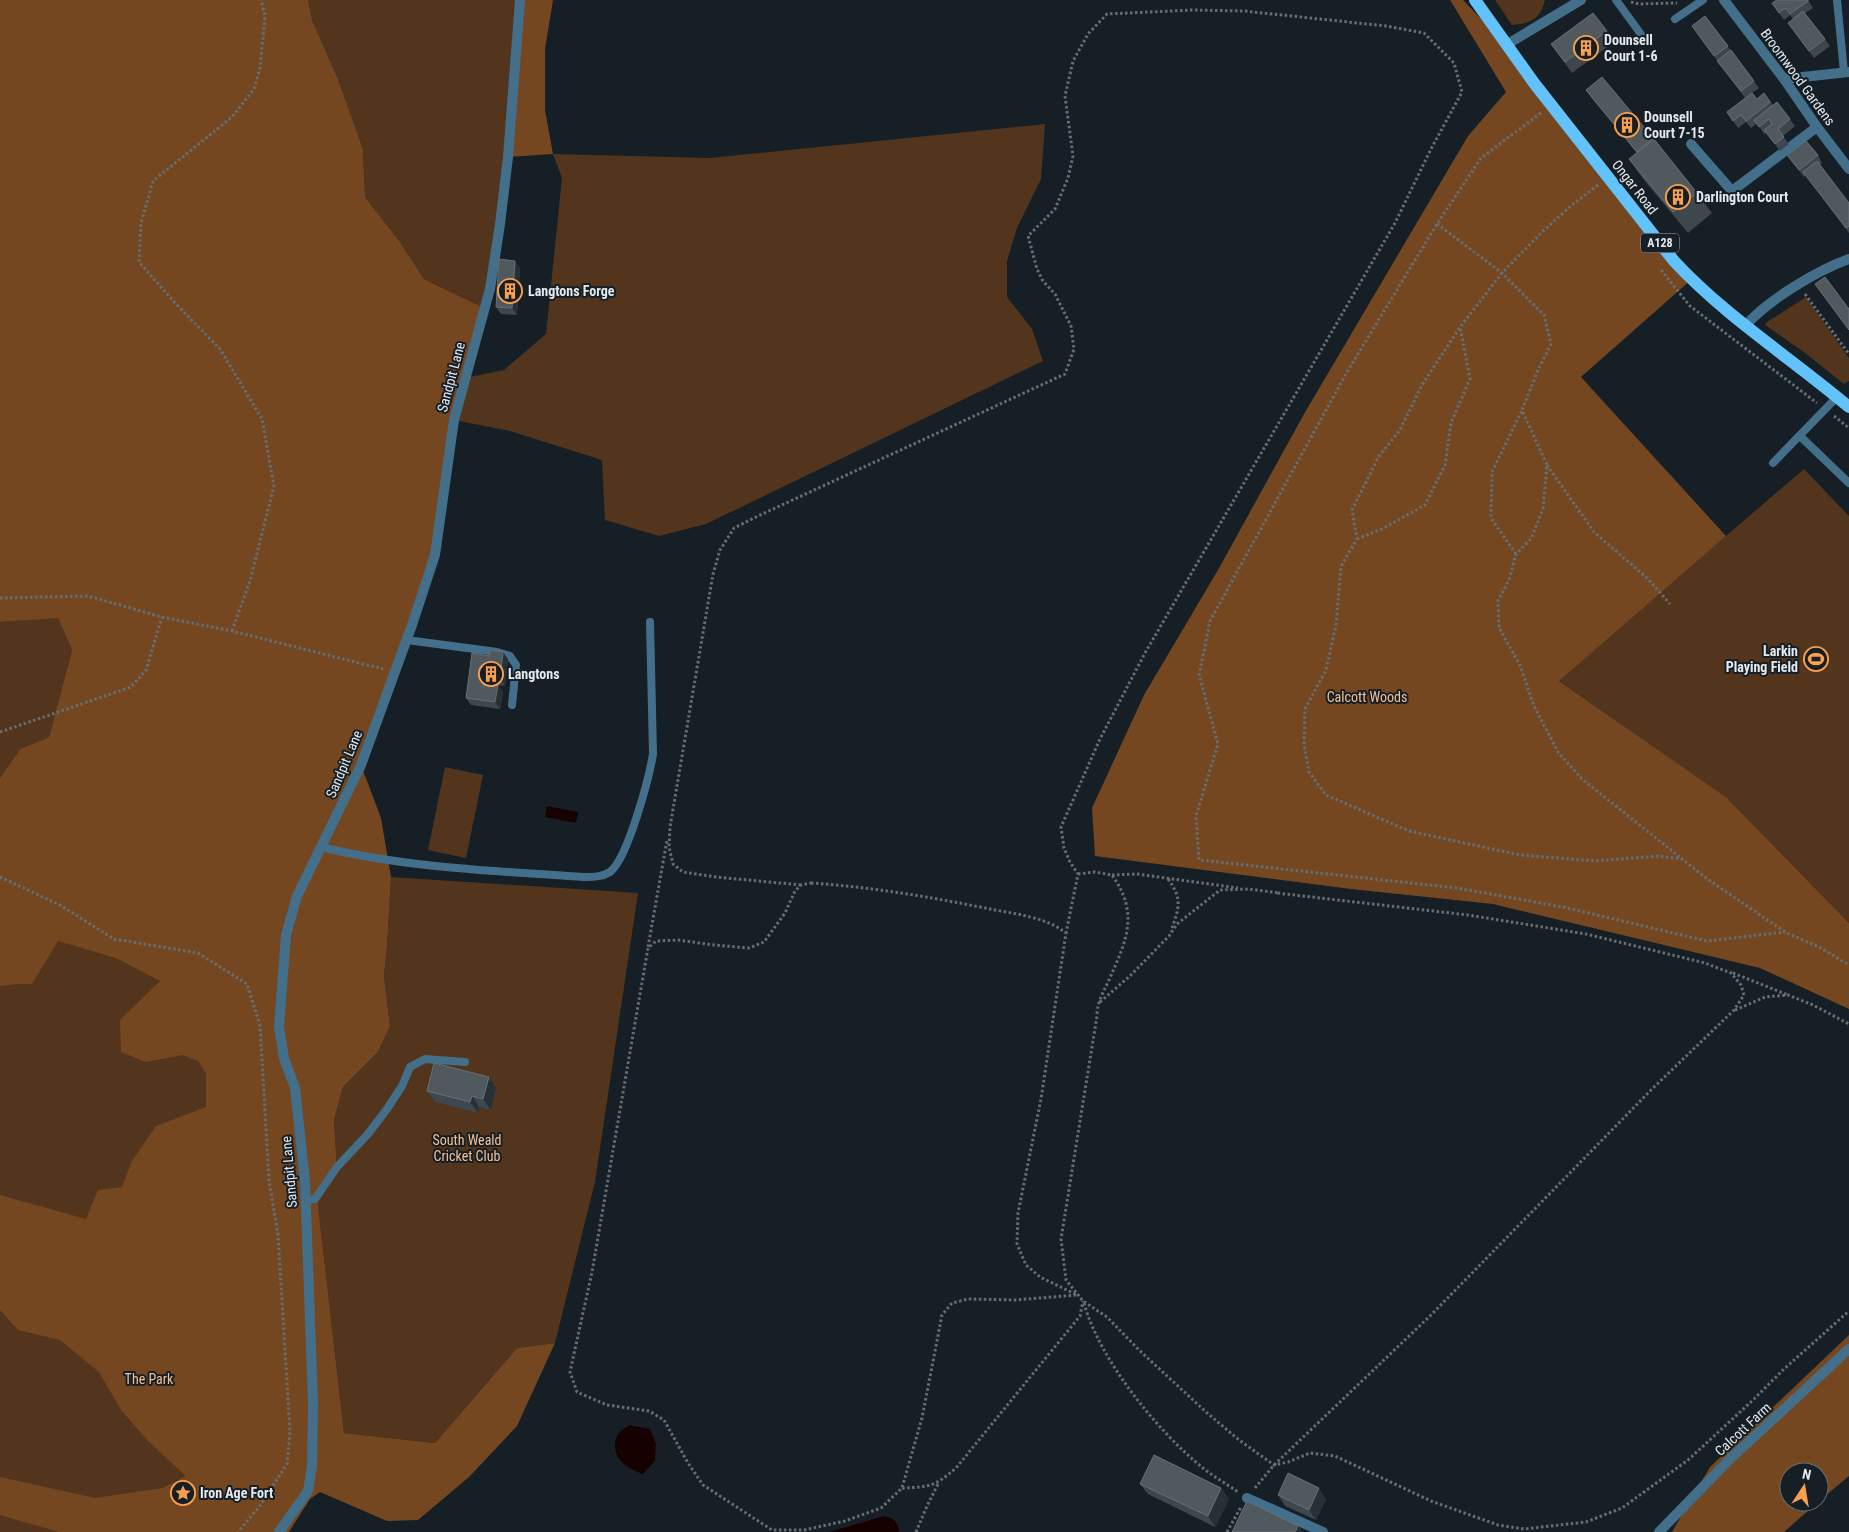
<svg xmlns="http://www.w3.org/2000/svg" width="1849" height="1532" viewBox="0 0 1849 1532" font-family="'Roboto Condensed',sans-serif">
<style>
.green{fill:#52351c}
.forest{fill:#744720}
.water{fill:#170000}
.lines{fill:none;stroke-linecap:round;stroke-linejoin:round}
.path{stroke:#656e73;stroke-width:3;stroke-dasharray:2.5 2.5;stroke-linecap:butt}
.service{stroke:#446f8a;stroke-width:8}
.minor{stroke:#446f8a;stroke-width:10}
.tertiary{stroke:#446f8a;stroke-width:10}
.primary{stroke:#64c2fa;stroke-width:12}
.wall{fill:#3e474d}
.shaded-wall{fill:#263036}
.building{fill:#4f595e;stroke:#677075}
.labels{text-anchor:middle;stroke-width:4;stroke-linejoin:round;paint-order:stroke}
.shield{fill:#151f25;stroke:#a6adb2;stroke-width:1}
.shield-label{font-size:12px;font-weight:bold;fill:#e4eaee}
.poi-label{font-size:14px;font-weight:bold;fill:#e4eaee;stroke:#151f25;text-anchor:start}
.street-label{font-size:14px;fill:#e4eaee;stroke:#151f25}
.park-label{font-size:14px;fill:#f8c092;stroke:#151f25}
</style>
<rect width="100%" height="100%" fill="#151f25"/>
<path class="green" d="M 308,0 L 520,0 L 508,157 L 484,308 L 424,279 L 400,242 L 365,197 L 363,149 L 338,79 L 312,20 Z
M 1495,0 L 1545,0 C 1541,19 1530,24 1512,25 Z
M 1045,124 L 1041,179 L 1017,228 L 1007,261 L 1007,297 L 1032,329 L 1043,361 L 706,524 L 659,536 L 605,520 L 602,460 L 510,431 L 454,420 L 465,378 L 504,370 L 546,334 L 562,178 L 553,154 L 710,158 Z
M 1806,297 L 1849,358 L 1849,381 L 1844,384 L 1805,353 L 1765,325 L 1767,322 Z
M 1804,469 L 1849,516 L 1849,923 L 1730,801 L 1558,680 Z
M 58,617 L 72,650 L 49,737 L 20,749 L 0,778 L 0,622 Z
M 445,767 L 483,775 L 466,858 L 428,850 Z
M 0,867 L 284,955 L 279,1532 L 0,1532 Z
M 391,877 L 638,893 L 595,1182 L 555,1343 L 517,1348 L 435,1443 L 344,1433 L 317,1196 L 337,1167 L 334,1120 L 343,1087 L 378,1052 L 390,1026 L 384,975 L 387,947 Z"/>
<path class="forest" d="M 0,0 L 308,0 L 312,20 L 338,79 L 363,149 L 365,197 L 400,242 L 424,279 L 484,308 L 454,420 L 435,555 L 361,765 L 381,818 L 391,877 L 387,947 L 384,975 L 390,1026 L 378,1052 L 343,1087 L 334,1120 L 337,1167 L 317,1196 L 344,1433 L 435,1443 L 517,1348 L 555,1343 L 517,1426 L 469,1477 L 418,1520 L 387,1521 L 320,1492 L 310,1499 L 289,1532 L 59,1532 L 0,1515 L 0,1477 L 95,1498 L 163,1488 L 186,1476 L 149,1442 L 121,1410 L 99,1372 L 60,1340 L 18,1330 L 0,1310 L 0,1195 L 86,1219 L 98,1190 L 122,1187 L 132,1161 L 156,1126 L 206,1107 L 206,1073 L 198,1061 L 182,1055 L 146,1062 L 121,1052 L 120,1020 L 160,981 L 116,958 L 58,941 L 32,984 L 16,984 L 0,986 L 0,778 L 20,749 L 49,737 L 72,650 L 58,618 L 0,622 Z
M 520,0 L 553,0 L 545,49 L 545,110 L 553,154 L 508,157 Z
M 1450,0 L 1463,0 L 1506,45 L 1692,279 L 1581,377 L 1726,536 L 1559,681 L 1727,798 L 1849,923 L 1849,1009 L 1760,968 L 1493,904 L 1351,889 L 1095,856 L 1092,808 L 1144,695 L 1218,570 L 1304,414 L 1468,136 L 1506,92 Z
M 1849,1335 L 1849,1476 L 1819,1501 L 1819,1472 L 1789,1472 L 1789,1502 L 1818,1502 L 1784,1532 L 1672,1532 L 1710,1467 Z"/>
<path class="water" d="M 547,806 L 578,812 L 576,823 L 545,817 Z
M 629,1425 L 650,1429 L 656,1444 L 655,1461 L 643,1474 C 626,1469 609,1456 617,1436 C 619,1432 625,1428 629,1425 Z
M 884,1516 C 894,1518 898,1522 899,1532 L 829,1532 Z"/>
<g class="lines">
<path class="path" d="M 1631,2 L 1639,4 L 1677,3
M 1541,113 L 1481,158 L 1437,224 L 1347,372 L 1210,621 L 1199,675 L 1218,744 L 1196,816 L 1199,860 L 1457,888 L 1563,907 L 1707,941 L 1785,932
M 1598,185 L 1572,205 L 1540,234 L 1502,273 L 1460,327 L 1422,385 L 1400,430 L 1379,456 L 1352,510 L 1357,539 L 1341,566 L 1336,625 L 1326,670 L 1305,709 L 1304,745 L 1309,772 L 1326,795 L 1409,831 L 1520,855 L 1596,861 L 1657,856 L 1682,859 L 1706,878 L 1785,932 L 1821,948 L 1849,965
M 1437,224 L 1502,273 L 1544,315 L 1551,344 L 1538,370 L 1522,410 L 1547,465 L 1543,509 L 1531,539 L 1516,554 L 1509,580 L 1498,601 L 1499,628 L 1520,665 L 1534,706 L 1558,752 L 1582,779 L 1681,858
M 1661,270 L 1690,306 L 1817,403
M 1805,294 L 1849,354
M 1834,416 L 1849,428
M 1547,465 L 1594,532 L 1647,578 L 1670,604
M 1357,539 L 1384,528 L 1425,505 L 1445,465 L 1451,423 L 1470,379 L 1460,327
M 1516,554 L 1491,518 L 1492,472 L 1522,410
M 0,598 L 88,596 L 162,617 L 232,631 L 383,669
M 232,631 L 250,581 L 274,486 L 262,419 L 220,349 L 176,304 L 139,262 L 141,223 L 153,181 L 232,117 L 254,89 L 260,68 L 265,16 L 261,0
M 0,732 L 131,687 L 146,670 L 162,617
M 1078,874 L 1095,872 L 1112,875 C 1140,914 1126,941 1109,980 C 1103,993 1097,1002 1097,1016 L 1061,1239 L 1066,1280 L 1083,1301 L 1107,1317 L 1139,1350 L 1206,1412 L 1239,1440 L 1274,1465 L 1288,1462 L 1310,1453 L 1335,1456 L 1431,1501 L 1498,1525 L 1524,1529 L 1586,1522 L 1622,1508 L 1688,1460 L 1752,1401 L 1784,1369 L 1849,1311
M 1112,875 L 1137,874 L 1238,888
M 0,877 L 60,905 L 114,939 L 198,953 L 247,984 L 260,1025 L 269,1181 L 278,1235 L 290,1432 L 287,1464 L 259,1507 L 238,1532
M 1168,879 C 1183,899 1179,908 1171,931
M 811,883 C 871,887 931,897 990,909 C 1015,914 1046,917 1066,933 L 1041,1099 L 1018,1213 L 1017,1244 L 1026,1265 L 1040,1277 L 1077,1295 L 1015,1300 L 968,1299 L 952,1303 L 942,1315 L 922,1418 L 902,1488 L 881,1508 L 845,1521 L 804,1530 L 772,1530 L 703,1485 L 688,1463 L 664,1420 L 649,1411 L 607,1405 L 577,1392 L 570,1372 L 592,1272 L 648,948 L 656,941 L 678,940 L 714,945 L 749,948 L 764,942 L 785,913 L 795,891 L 801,885 Z
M 801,885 L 716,877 L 683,872 L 673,864 L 669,847 L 670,827 L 713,574 L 720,550 L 734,528 L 758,516 L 1065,374 L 1074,349 L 1071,326 L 1055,294 L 1043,281 L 1037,269 L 1028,236 L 1055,209 L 1068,178 L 1073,156 L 1065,96 L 1073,61 L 1088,34 L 1107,14 L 1192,10 L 1244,11 L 1386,26 L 1424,33 L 1454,63 L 1462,92 L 1431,149 L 1395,223 L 1145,653 L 1100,739 L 1061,827 L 1064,848 L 1070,862 L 1078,874 L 1066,933
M 648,947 L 667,840
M 1733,973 L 1788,995
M 1100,1002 L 1130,976 L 1169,936 L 1177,924 L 1220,890 L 1249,889 L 1279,893
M 1735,1010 L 1765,997 L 1788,995 L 1813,1005 L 1849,1024
M 1084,1303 C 1099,1359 1158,1432 1203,1468 C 1214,1477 1227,1484 1238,1492
M 902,1488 C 931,1487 935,1486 956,1468 L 1080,1316 L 1083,1301
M 1255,1488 L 1274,1465 L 1431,1315 L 1651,1090 L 1734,1010 L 1744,995 L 1741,985 L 1731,973 L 1705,963 L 1586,934 L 1468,915 L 1277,893
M 916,1532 L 927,1506 L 938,1484
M 1227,1532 L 1241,1507"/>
<path class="service" d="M 1616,0 L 1643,37
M 1837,0 L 1844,72
M 1675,19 L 1703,0
M 1800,436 L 1849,483
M 1773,463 L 1837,397
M 407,640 L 497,652 L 510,656 L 516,665 L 512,705
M 321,847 C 407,868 495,871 584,877 C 593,877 602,877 610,872 C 628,858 649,778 653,754 L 650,622
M 306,1200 L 315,1199 L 337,1167 L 368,1134 L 387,1109 L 402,1086 L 410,1067 L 425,1059 L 465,1062"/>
<path class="minor" d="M 1724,0 L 1784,79 L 1817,127 L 1849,169
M 1506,45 L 1581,0
M 1784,79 L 1849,72
M 1691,144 L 1732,191 L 1817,127
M 1745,326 C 1768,300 1816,271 1849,259
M 1247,1498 L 1323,1532
M 1659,1532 L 1730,1459 L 1849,1349"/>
<path class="tertiary" d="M 279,1532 L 308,1491 L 312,1466 L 313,1404 L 305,1181 L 295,1088 L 284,1058 L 279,1027 L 286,935 L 297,896 L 361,765 L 412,625 L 435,555 L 454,420 L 490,289 L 500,224 L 508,157 L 520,0"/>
<path class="primary" d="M 1475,0 L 1534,83 L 1674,261 C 1726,317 1791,358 1849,407"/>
</g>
<path class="wall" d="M 1808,0 L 1813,8 L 1805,13 L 1830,46 L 1814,58 L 1793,30 L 1793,19 L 1790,15 L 1784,20 L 1772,3 Z
M 1593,13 L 1614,42 L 1572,73 L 1551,44 Z
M 1705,16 L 1759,88 L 1752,93 L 1757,99 L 1764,93 L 1773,105 L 1777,102 L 1795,126 L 1783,136 L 1789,144 L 1780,151 L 1766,133 L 1764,134 L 1757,123 L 1751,128 L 1746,122 L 1738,128 L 1727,112 L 1745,98 L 1697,33 Z
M 1602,77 L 1697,193 L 1712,213 L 1688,233 L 1644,180 L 1629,159 L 1637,153 L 1594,101 L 1586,90 Z
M 1787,155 L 1818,155 L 1822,163 L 1820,165 L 1849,203 L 1849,233 L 1806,175 L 1804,177 Z
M 515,261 L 520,268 L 517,315 L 501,314 L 496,307 Z
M 508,659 L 505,686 L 499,685 L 499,687 L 503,692 L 500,709 L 471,705 L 466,698 Z
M 489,1077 L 496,1088 L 491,1110 L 479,1107 L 478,1113 L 435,1102 L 427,1091 Z
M 1140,1484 L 1221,1488 L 1229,1499 L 1215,1527 L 1148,1494 Z
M 1278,1495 L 1326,1499 L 1316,1520 L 1285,1506 Z"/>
<path class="shaded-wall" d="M 515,261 L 520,268 L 517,315 L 512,308 Z
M 503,652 L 508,659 L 505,686 L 500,679 Z
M 494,678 L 503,692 L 500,709 L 495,702 L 493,684 Z
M 489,1077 L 496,1088 L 491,1110 L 483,1099 Z
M 472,1096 L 479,1107 L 478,1113 L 470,1102 Z
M 1221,1488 L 1229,1499 L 1215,1527 L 1208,1516 Z
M 1319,1488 L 1326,1499 L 1316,1520 L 1309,1510 Z
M 1298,1526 L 1303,1532 L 1295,1532 Z"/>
<path class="building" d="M 1777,0 L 1808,0 L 1808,1 L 1790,14 L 1785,8 L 1779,13 L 1772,3 Z
M 1803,11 L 1825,39 L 1809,51 L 1788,23 Z
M 1593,13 L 1607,31 L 1565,62 L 1551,44 Z
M 1705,16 L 1728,46 L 1714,56 L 1692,26 Z
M 1731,50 L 1754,81 L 1741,91 L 1717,61 Z
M 1602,77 L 1653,138 L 1637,152 L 1586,90 Z
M 1752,93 L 1757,99 L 1764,93 L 1770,102 L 1746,121 L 1741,115 L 1733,121 L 1727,112 Z
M 1777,102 L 1790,119 L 1778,129 L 1784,137 L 1775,144 L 1764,130 L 1772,124 L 1769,119 L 1759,127 L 1754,120 Z
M 1654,139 L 1697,193 L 1673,212 L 1629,159 Z
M 1806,141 L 1818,155 L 1799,170 L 1787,155 Z
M 1817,161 L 1849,203 L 1849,226 L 1846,228 L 1803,172 Z
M 499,259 L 515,261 L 512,308 L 496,307 Z
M 1825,277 L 1849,309 L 1849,330 L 1815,284 Z
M 490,650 L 503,652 L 500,679 L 494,678 L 493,684 L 498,685 L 495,702 L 466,698 L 472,653 L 489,656 Z
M 434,1063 L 489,1077 L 483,1099 L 472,1096 L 470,1102 L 427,1091 Z
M 1154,1455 L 1221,1488 L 1208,1516 L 1140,1484 Z
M 1288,1473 L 1319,1488 L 1309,1510 L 1278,1495 Z
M 1247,1501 L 1298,1526 L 1295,1532 L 1232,1532 Z"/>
<defs>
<symbol id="building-ring" viewBox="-11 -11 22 22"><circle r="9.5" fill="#151f25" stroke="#fa9f4e" stroke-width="1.5"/><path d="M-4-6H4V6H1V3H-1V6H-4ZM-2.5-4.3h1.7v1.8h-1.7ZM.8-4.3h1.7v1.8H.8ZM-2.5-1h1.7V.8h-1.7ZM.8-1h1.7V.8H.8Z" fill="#fa9f4e"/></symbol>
<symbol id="stadium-ring" viewBox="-11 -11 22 22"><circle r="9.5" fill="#151f25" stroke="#fa9f4e" stroke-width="1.5"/><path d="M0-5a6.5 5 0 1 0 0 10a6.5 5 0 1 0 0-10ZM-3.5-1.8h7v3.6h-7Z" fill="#fa9f4e"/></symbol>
<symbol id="sight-ring" viewBox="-11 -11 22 22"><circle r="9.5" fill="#151f25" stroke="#fa9f4e" stroke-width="1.5"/><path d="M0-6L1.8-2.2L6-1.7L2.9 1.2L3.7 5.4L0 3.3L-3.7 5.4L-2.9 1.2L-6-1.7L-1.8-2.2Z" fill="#fa9f4e"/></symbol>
</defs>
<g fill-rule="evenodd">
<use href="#building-ring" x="1572" y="34" width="28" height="28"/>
<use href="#building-ring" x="1613" y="111" width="28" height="28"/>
<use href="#building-ring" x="1664" y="183" width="28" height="28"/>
<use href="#building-ring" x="496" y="277" width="28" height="28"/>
<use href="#stadium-ring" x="1802" y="645" width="28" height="28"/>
<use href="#building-ring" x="477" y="660" width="28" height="28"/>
<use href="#sight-ring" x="169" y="1479" width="28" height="28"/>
</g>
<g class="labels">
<rect class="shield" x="1641" y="233.5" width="38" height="19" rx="4"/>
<g class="shield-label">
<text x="1660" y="247">A128</text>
</g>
<g class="poi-label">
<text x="1604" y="45">Dounsell<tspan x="1604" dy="16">Court 1-6</tspan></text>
<text x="1644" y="122">Dounsell<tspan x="1644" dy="16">Court 7-15</tspan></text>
<text x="1696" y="202">Darlington Court</text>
<text x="528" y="296">Langtons Forge</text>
<text x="1798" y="656" text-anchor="end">Larkin<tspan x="1798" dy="16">Playing Field</tspan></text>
<text x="508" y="679">Langtons</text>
<text x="200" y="1498">Iron Age Fort</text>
</g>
<g class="street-label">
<text transform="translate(1798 77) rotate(54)" y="5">Broomwood Gardens</text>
<text transform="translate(1635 187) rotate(52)" y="5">Ongar Road</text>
<text transform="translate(451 377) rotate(-75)" y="5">Sandpit Lane</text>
<text transform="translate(344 764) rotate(-67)" y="5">Sandpit Lane</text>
<text transform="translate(289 1172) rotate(-95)" y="5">Sandpit Lane</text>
<text transform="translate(1743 1429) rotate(-43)" y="5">Calcott Farm</text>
</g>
<g class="park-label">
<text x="1367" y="702">Calcott Woods</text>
<text x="467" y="1145">South Weald<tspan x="467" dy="16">Cricket Club</tspan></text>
<text x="149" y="1384">The Park</text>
</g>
</g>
<g transform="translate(1804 1487) rotate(12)"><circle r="24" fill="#151f25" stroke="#687075"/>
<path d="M0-4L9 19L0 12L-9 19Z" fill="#fa9f4e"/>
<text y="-8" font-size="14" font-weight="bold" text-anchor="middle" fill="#e4eaee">N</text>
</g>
</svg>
